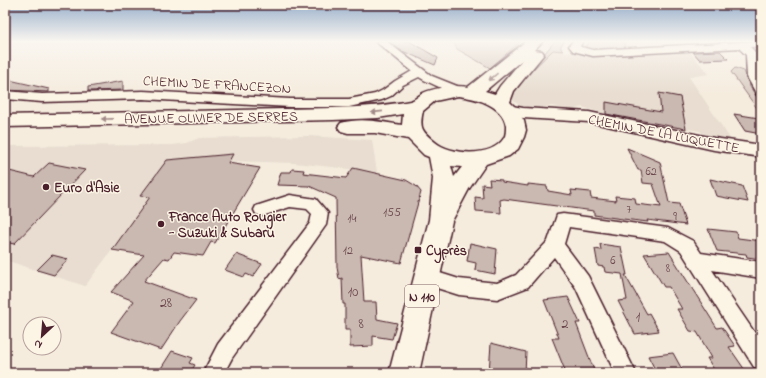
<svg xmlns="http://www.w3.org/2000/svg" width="766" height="378" viewBox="0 0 766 378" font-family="'Indie Flower',sans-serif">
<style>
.built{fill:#e8ddd0}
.green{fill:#dbcec4;stroke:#927678}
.building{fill:#cab9b1;stroke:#4a1f2b}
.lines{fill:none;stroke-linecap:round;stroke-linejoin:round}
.minor-casing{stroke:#4a1f2b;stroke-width:3}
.tertiary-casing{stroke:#4a1f2b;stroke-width:3}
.primary-casing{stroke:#4a1f2b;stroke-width:3}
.minor{fill:#fcf5e5;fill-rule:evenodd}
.tertiary{fill:#fcf5e5;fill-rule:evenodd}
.primary{fill:#fcf5e5;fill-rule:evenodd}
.oneway{fill:#a38a88}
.poi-dot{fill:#4a1f2b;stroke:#fcf5e5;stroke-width:1.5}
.labels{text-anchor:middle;stroke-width:3;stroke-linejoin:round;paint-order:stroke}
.number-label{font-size:12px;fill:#6a464c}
.shield{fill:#fcf5e5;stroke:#7f5f63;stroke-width:1}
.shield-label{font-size:13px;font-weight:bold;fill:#4a1f2b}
.street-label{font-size:14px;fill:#4a1f2b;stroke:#fcf5e5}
.poi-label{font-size:14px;font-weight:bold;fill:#4a1f2b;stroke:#fcf5e5;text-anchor:start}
.near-number-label{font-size:14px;fill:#6a464c}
</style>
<rect width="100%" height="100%" fill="#f5ecde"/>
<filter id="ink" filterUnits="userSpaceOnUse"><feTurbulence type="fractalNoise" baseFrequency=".025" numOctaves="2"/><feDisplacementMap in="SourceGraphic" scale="8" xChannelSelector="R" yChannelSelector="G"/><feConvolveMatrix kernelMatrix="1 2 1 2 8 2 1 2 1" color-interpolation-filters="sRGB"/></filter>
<g filter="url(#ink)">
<path class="built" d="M 553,50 L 587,55 L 688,50 L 709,74 L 689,77 L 733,143 L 709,139 L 700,131 L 606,114 L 582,107 L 569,110 L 552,106 L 533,109 L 522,107 L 515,102 L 511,97 L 511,94 L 522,80 Z
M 308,136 L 372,140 L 377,172 L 295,163 L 229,161 L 169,259 L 112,250 L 85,286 L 5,260 L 5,146 L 173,145 L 187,143 L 199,138 Z"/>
<path class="green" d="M 453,41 L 521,41 L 490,68 L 457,49 Z
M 555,41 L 565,41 L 561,45 L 561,49 L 563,51 L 553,50 L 522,80 Z
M 590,41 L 625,41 L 625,50 L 589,50 L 585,48 Z
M 735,68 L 744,71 L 750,87 L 761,103 L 761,114 L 731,72 Z"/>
<path class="building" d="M 388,41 L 409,41 L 438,58 L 435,65 L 400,50 Z
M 720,51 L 728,59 L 700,60 L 693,52 Z
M 5,79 L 49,89 L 49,92 L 5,90 Z
M 123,81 L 123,90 L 88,91 L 88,87 Z
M 659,93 L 680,97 L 686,129 L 606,114 L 606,102 L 661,112 Z
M 734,114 L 759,118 L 761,123 L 761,134 L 745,131 Z
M 627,148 L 660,162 L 669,203 L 679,204 L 686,225 L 647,220 L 648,222 L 623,219 L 594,215 L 594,211 L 504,199 L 500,200 L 501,213 L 476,211 L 475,197 L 483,198 L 482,184 L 490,185 L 489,179 L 502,180 L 502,182 L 528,186 L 528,184 L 547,186 L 548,191 L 572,195 L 571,190 L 590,192 L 591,198 L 616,201 L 615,196 L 635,198 L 636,204 L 661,207 L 653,184 L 643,183 L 641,170 L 638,170 Z
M 233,154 L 228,163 L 260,168 L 215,243 L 211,242 L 203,256 L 174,252 L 169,259 L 164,258 L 144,281 L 196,300 L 180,321 L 161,350 L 111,332 L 134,301 L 111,292 L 144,255 L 112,250 L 150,197 L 140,196 L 167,160 Z
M 49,163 L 85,170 L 14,244 L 5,242 L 5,170 L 34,177 Z
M 353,168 L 406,180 L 416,186 L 421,192 L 401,263 L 361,255 L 364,302 L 376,302 L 377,319 L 397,323 L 392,339 L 373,336 L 373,346 L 350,347 L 350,330 L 345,330 L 345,304 L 343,304 L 342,278 L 339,279 L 337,267 L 336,198 L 309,186 L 277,185 L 281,172 L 291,172 L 292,169 L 304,170 L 303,173 L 346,178 Z
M 710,179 L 742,186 L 748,202 L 716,196 Z
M 708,229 L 736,232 L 738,238 L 761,241 L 761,259 L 747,257 L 746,254 L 717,251 Z
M 470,243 L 497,249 L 495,274 L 475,270 L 476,263 L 467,261 Z
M 600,244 L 621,247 L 627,275 L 625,275 L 647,314 L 649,313 L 659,331 L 635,334 L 618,301 L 627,300 L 622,274 L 605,272 L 604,267 L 598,266 L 595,249 L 601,250 Z
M 669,252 L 717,328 L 722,327 L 735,346 L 729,347 L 747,373 L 716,373 L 707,358 L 712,358 L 697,332 L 690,331 L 677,309 L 682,309 L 669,287 L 664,287 L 644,254 Z
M 236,254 L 262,264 L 253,277 L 246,274 L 244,277 L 225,270 Z
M 52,255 L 68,259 L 54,275 L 37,270 Z
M 568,297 L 580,323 L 576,323 L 595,373 L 566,373 L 552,338 L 559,338 L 544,300 Z
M 491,343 L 526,352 L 525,373 L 489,373 Z
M 172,351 L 193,358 L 190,363 L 195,365 L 190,373 L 158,373 Z
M 673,353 L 684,373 L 657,373 L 648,356 Z"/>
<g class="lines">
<defs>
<path id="minor" d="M 375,41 L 386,41 L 432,76 L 462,88 L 464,91 L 462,94 L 454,94 L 424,80 L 419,77 L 403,85 L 391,96 L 382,100 L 349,107 L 290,107 L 143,99 L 42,102 L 5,99 L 5,91 L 42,94 L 143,91 L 290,99 L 349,99 L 375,94 L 383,90 L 395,81 L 412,71 Z
M 573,41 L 583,41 L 580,46 L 581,47 L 593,50 L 761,41 L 761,46 L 750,47 C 752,49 755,51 756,54 C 759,61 761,88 761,96 L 757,95 L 747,77 L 746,55 L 739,48 L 593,56 L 573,51 L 569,46 Z
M 290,195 L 316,199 L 328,213 L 326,225 L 232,358 L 224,373 L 203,373 L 218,344 L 310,223 L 312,214 L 307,209 L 290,207 L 262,216 L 256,214 L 254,210 L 256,206 Z
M 563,214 L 668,228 L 693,241 L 701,253 L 761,262 L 761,278 L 712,270 L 761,342 L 761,370 L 754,367 L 681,251 L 665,241 L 569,227 L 564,244 L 588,276 L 636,373 L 615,373 L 576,288 L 554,257 L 528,287 L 497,299 L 459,295 L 421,283 L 418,277 L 421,271 L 427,269 L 459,279 L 497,283 L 516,275 L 548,241 L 557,215 Z"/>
<path id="tertiary" d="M 507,105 L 523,108 L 589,112 L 714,138 L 761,145 L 761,157 L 714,150 L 589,122 L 523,118 L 501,114 L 499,110 L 501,106 Z"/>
<path id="primary" d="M 526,41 L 543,41 L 534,50 L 542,51 L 544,54 L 514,91 L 510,102 L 516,108 L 524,121 L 526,130 L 524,137 L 518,149 L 509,156 L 486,164 L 469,189 L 452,221 L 419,373 L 389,373 L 429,220 L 433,178 L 429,157 L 424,155 L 408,139 L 375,133 L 348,133 L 341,131 L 338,127 L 341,123 C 361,117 382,122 402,125 L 403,114 L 378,118 L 333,120 L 5,127 L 5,115 L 333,108 C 359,107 384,106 410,101 C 415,100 418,96 423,93 C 433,88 457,85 468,87 ZM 522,60 L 500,86 L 495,94 L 485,91 ZM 458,96 C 476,98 503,105 506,126 C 506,130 506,135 504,138 C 492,158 450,155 435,142 C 422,131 419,128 423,111 L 435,101 ZM 451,166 L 462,167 L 454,177 Z"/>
</defs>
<use href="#minor" class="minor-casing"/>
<use href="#tertiary" class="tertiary-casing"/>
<use href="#primary" class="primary-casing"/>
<use href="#minor" class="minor"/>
<use href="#tertiary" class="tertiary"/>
<use href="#primary" class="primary"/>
</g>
<defs><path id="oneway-solid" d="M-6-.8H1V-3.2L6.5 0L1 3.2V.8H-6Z"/></defs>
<g class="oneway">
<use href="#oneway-solid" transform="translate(493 77) rotate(140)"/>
<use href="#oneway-solid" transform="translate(377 112) rotate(174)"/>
<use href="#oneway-solid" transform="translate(107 119) rotate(179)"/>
</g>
</g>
<linearGradient id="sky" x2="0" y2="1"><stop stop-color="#95adca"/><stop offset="0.44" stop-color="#faf6f0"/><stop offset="1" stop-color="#faf6f0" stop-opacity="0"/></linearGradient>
<rect width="766" height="94" fill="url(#sky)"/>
<g class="poi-dot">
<circle cx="46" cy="187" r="4"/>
<circle cx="161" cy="224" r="4"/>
<rect x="414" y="246" width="8" height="8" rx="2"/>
</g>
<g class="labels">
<g class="number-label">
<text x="651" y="175">62</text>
<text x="629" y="213">7</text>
<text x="392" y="216">155</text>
<text x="675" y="220">9</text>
<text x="352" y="222">14</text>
<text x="348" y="254">12</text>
<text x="613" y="264">6</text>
<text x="668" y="272">8</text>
</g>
<rect class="shield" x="405" y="285" width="34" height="22" rx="3"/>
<g class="shield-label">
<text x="422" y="301">N 110</text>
</g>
<g class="street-label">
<text transform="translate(217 84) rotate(3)" y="5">CHEMIN DE FRANCEZON</text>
<text transform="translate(211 117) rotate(-1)" y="5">AVENUE OLIVIER DE SERRES</text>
<text transform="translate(664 133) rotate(11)" y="5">CHEMIN DE LA LUQUETTE</text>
</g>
<g class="poi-label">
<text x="54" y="192">Euro d'Asie</text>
<text x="169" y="221">France Auto Rougier<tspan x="169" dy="16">- Suzuki &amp; Subaru</tspan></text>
<text x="426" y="255">Cyprès</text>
</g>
<g class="near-number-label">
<text x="353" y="296">10</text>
<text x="166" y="307">28</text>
<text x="638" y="321">1</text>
<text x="361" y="328">8</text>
<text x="565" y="328">2</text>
</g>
</g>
<rect width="766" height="378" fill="none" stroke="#fcf5e5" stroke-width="20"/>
<rect x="10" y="10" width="746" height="358" fill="none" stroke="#4a1f2b" stroke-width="1.5" filter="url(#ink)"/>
<g transform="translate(42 336) rotate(206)"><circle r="19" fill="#fcf5e5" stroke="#b59f9b"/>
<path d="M0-3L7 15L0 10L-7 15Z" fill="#4a1f2b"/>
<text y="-6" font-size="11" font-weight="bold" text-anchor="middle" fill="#4a1f2b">N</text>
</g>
</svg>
